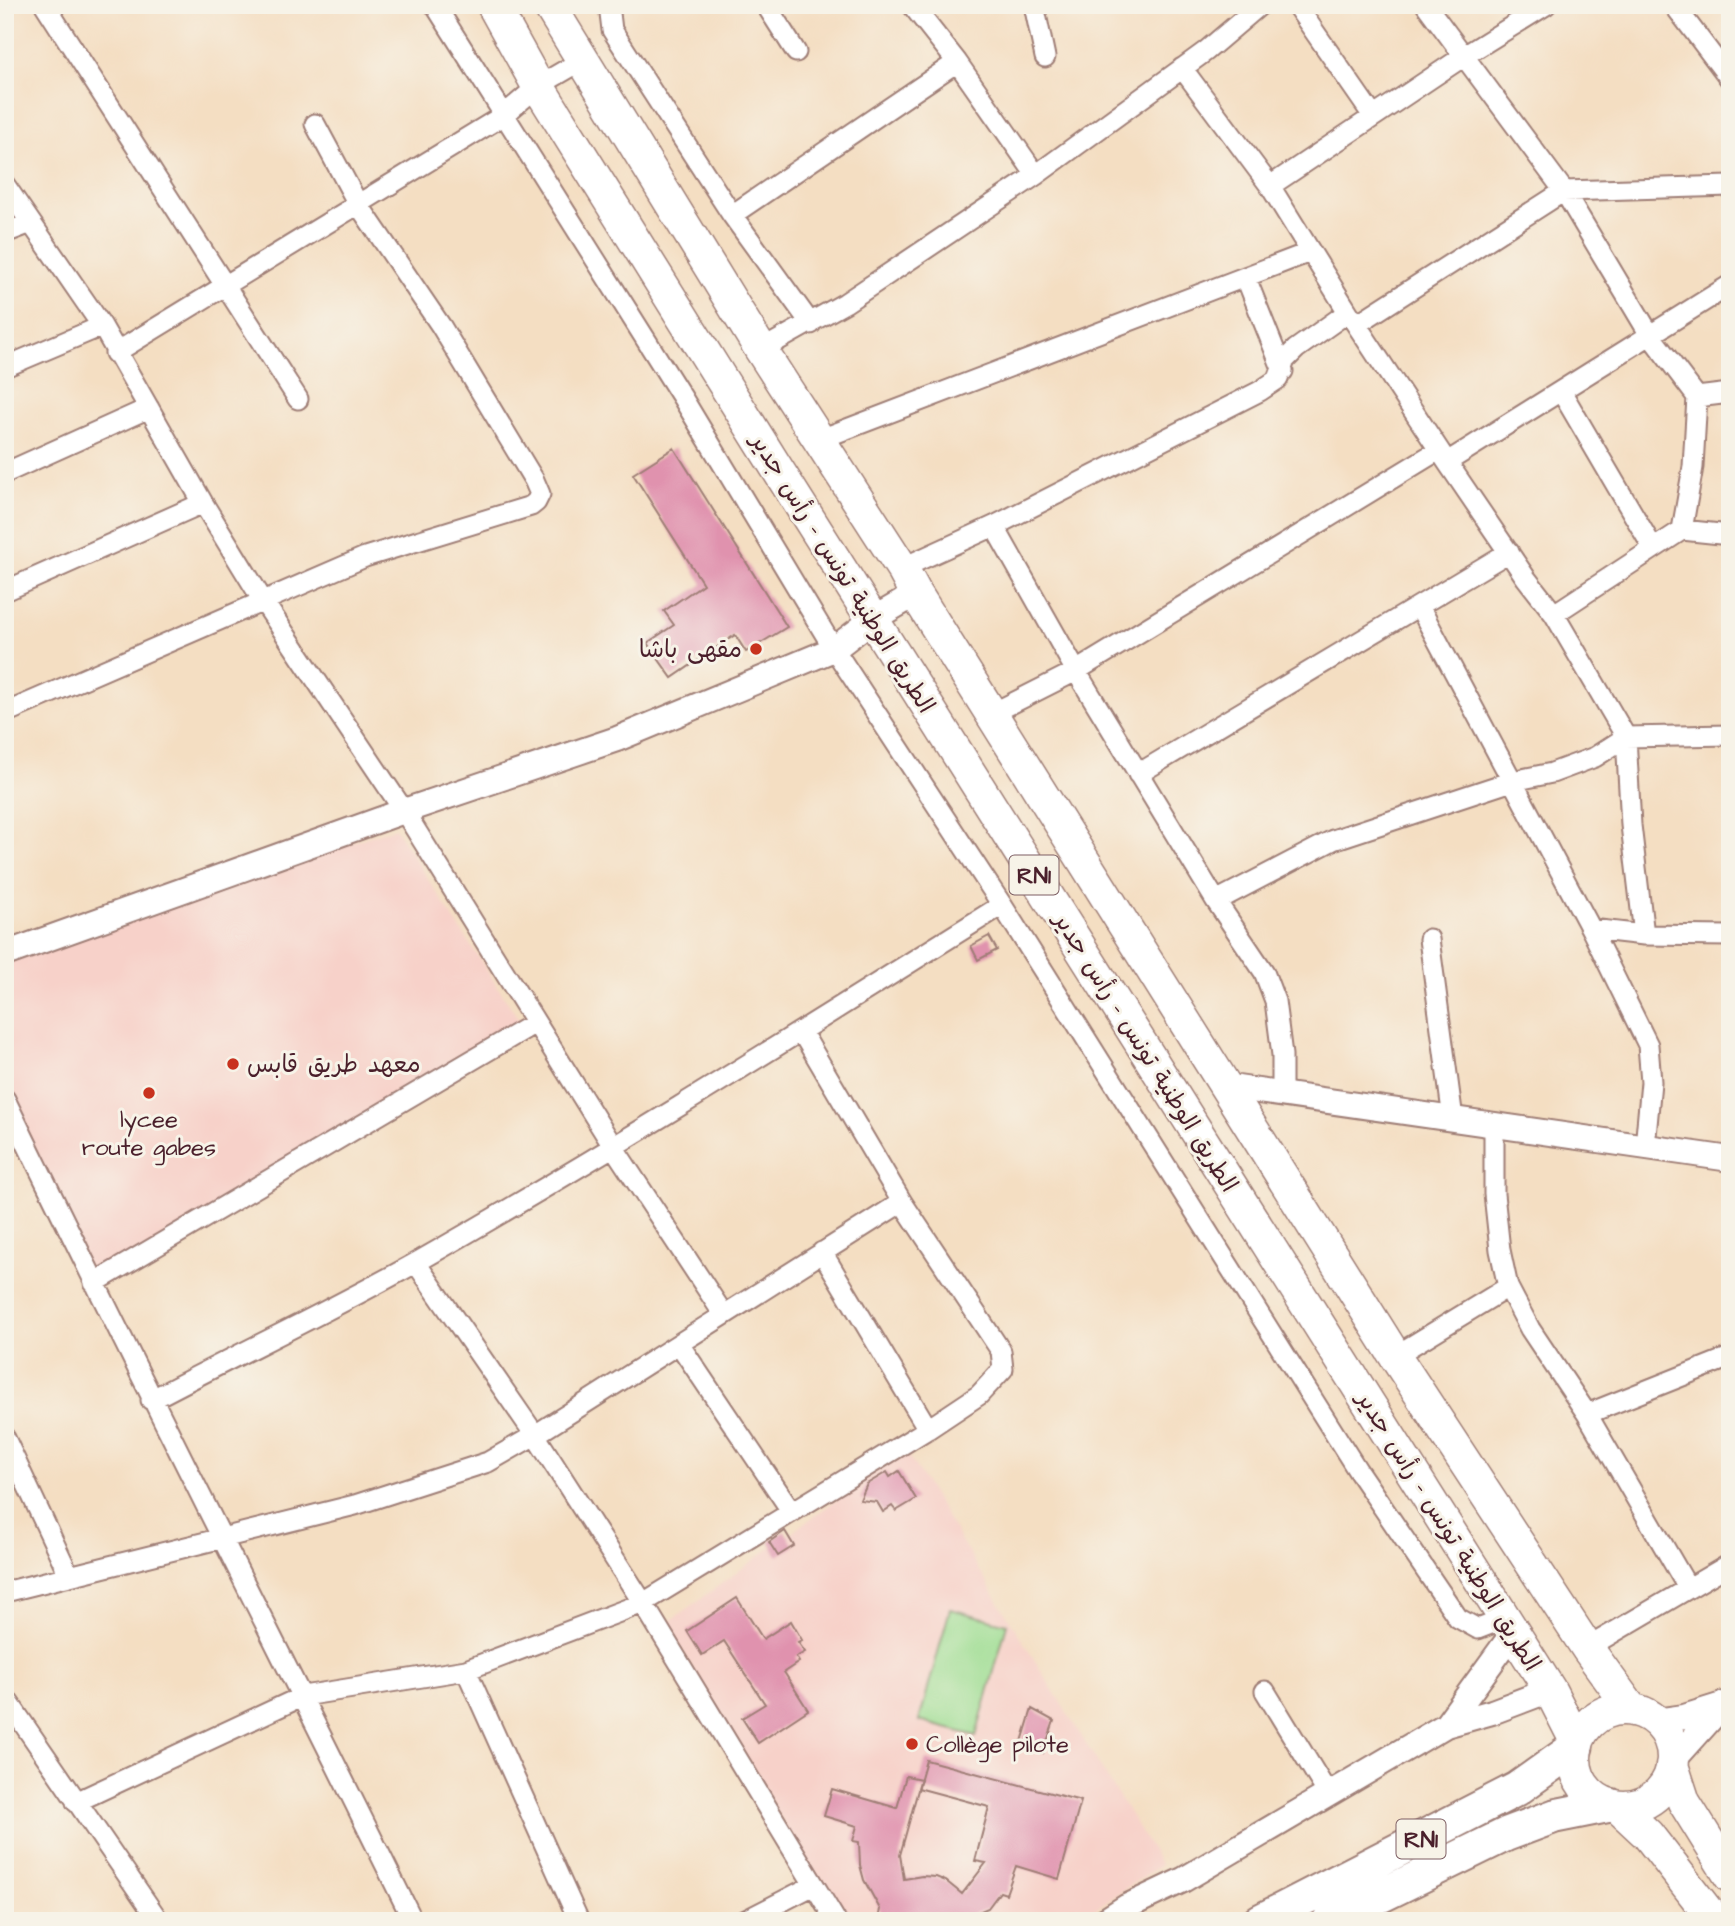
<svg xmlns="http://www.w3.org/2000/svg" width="1735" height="1926" viewBox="0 0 1735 1926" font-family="'Architects Daughter','Playpen Sans Arabic',sans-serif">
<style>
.built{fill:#f7d1c9}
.green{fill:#9ddd92;stroke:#747e5e;stroke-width:2}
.building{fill:#e092ae}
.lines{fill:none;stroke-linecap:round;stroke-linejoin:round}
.minor-casing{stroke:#9f7e76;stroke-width:23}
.tertiary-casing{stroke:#9f7e76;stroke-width:28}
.primary-casing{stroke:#9f7e76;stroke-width:35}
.trunk-casing{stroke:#9f7e76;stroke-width:37}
.minor{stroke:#fff;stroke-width:19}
.tertiary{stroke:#fff;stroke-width:24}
.primary{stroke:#fff;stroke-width:32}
.trunk{stroke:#fff;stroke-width:33}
.poi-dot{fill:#c8321e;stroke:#f7f3e8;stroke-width:2.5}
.labels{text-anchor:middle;stroke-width:6;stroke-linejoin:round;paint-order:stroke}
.shield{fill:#f7f3e8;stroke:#7e5f64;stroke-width:2}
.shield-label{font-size:23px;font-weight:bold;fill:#4a1f2b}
.street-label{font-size:24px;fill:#4a1f2b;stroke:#f7f3e8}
.poi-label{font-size:24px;fill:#4a1f2b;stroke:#f7f3e8;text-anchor:start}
</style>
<rect width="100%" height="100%" fill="#f7f3e8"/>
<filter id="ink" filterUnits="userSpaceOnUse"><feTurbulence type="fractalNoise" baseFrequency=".0143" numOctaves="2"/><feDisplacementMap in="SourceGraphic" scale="14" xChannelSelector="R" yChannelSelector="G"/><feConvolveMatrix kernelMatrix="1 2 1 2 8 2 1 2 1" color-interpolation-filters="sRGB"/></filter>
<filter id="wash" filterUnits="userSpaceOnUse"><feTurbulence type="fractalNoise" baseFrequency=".00686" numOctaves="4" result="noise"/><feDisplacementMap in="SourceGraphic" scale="28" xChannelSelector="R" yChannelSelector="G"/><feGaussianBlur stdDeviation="1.57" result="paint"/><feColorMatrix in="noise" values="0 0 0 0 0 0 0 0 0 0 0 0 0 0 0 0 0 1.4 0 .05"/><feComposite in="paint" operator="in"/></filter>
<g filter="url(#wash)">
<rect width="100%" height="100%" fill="#f4dec2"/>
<path class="built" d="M 395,828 L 525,1029 L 94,1283 L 5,1099 L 5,955 Z
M 905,1450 L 1161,1865 L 1077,1921 L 841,1921 L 666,1624 Z"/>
<path class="green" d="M 950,1609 L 1007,1624 L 976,1736 L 919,1721 Z"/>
<g id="blocks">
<path class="building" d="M 674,448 L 787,627 L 746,652 L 735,635 L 672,678 L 647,643 L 674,625 L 664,611 L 703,584 L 633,474 Z
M 989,936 L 997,950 L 978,960 L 971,946 Z
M 899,1471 L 916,1499 L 896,1511 L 892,1506 L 883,1512 L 877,1502 L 860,1500 L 867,1484 L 887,1472 L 890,1477 Z
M 785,1531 L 794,1546 L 778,1556 L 769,1542 Z
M 737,1598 L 763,1639 L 791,1621 L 802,1640 L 798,1642 L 805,1652 L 796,1657 L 799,1662 L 784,1672 L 808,1710 L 758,1743 L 742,1718 L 765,1704 L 724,1641 L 702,1655 L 687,1631 Z
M 1032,1709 L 1054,1721 L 1043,1753 L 1021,1745 Z
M 926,1760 L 1081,1801 L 1059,1879 L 1016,1866 L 1006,1894 L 1000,1892 L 988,1908 L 967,1917 L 967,1921 L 878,1921 L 880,1909 L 864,1880 L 860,1865 L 859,1842 L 853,1841 L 857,1826 L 824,1816 L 832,1789 L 897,1808 L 906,1776 L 921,1779 L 900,1855 L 904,1879 L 922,1876 L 936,1877 L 946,1881 L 962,1894 L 986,1863 L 975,1861 L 989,1807 L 918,1788 Z"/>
</g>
</g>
<g filter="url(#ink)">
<use href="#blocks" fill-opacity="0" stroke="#9f7e76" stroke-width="2"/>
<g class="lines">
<defs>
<path id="minor" d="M 45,5 L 298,399
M 435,5 L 682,397 L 834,649 L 1002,905 L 1358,1471 L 1458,1618 L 1478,1629 L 1504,1619
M 609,5 L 612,30 L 732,215 L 811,324
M 766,5 L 796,52
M 912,5 L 957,62 L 1036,175
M 1034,5 L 1045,57
M 1296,5 L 1373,116
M 1426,5 L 1564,191 L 1650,335 L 1697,397
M 1674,5 L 1730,79
M 1182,68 L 1270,186 L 1348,312 L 1447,462 L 1526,578 L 1554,614 L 1626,737 L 1631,825 L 1644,935
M 5,185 L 102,326 L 203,503 L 263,601 L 404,811 L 614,1148 L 724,1315
M 1270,186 L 1464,56 L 1546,5
M 732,215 L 957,62
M 5,233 L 31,223
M 1246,278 L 1283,371
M 1357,324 L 1564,191 L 1730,186
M 761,350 L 845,303 L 1036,175 L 1206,51 L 1260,5
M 115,353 L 504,115 L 538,86 L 581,61
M 5,367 L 102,326
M 1561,391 L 1653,548
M 818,440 L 1310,252
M 1447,462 L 1730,285
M 5,473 L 149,408
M 994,526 L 1076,671 L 1216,901 L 1264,972 L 1275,1001 L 1282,1055 L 1282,1094
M 1682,530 L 1730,535
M 902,568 L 994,526 L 1260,391 L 1278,379 L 1285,360 L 1296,349 L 1348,312
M 5,591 L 203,503
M 1419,606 L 1591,929 L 1648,1045 L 1651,1082 L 1645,1147
M 1554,614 L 1682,530 L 1693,467 L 1697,397 L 1730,393
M 5,713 L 365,557 L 531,506 L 536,502 L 540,494 L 534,480 L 441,326 L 358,204 L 315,124
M 991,714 L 1076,671 L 1439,450
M 1138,774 L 1509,552
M 1216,901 L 1333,840 L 1512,781 L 1552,773 L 1595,757 L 1626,737 L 1730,735
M 1591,929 L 1644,935 L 1730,936
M 1429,939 L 1453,1119
M 5,1099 C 138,1375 278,1646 413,1921
M 1494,1125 L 1494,1194 L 1500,1250 L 1508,1287 L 1530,1329 L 1587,1414 L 1730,1357
M 822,1252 L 928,1429
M 416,1263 L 535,1435 L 643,1603 L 836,1921
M 94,1283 L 535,1023
M 679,1344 L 792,1512
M 1395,1356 L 1508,1287
M 151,1400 C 240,1353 332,1310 419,1261 C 617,1148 809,1026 1002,905
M 1587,1414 L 1688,1588
M 5,1438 L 69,1575
M 5,1592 L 355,1505 L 488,1462 L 535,1435 L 902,1202
M 1587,1648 L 1730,1564
M 466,1670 L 579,1921
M 1265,1691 L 1328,1794
M 5,1697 L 159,1921
M 76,1802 L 303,1696 L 466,1670 L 643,1603 L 928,1429 L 979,1395 L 1003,1369 L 1001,1351 L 902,1202 L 801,1031
M 744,1921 L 814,1885"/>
<path id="tertiary" d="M 5,954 L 404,811 L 617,739 L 834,649 L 873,619 L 916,594
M 1224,1086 L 1730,1159
M 1656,1721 L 1684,1717 L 1719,1706
M 1446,1725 L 1513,1633
M 1672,1762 L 1724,1704
M 1104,1921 L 1126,1907 L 1183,1880 L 1446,1725 L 1492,1712 L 1550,1690"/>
<path id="primary" d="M 493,5 L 538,86 L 778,470 L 1550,1690 L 1577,1743
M 549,5 L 761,350 L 902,568 L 916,594 L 1395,1356 L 1587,1648 L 1632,1710
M1575 1758a49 49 0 1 1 98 0a49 49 0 1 1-98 0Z
M 1672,1765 L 1684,1802 L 1730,1876
M 1618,1807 L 1648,1835 L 1715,1921"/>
<path id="trunk" d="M 1260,1921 L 1517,1789 L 1576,1747
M 1329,1921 L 1507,1834 L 1555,1816 L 1610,1805"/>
</defs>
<use href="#minor" class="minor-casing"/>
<use href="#tertiary" class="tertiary-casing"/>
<use href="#primary" class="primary-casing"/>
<use href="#trunk" class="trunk-casing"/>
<use href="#minor" class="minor"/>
<use href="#tertiary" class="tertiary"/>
<use href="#primary" class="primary"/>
<use href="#trunk" class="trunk"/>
</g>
</g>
<g class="poi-dot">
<circle cx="756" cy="649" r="7"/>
<circle cx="233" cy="1064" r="7"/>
<circle cx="149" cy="1093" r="7"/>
<circle cx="912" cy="1744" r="7"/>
</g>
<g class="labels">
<g class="shield">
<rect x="1009.5" y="855.5" width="49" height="39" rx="5"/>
<rect x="1396.5" y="1819.5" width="49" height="39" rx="5"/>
</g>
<g class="shield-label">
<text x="1034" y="883">RN1</text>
<text x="1421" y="1847">RN1</text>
</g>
<g class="street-label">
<text transform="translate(843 573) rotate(58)" y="8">الطريق الوطنية تونس - رأس جدير</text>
<text transform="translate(1146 1052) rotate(58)" y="8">الطريق الوطنية تونس - رأس جدير</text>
<text transform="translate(1449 1531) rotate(58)" y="8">الطريق الوطنية تونس - رأس جدير</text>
</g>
<g class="poi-label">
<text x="742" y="657" text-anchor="end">مقهى باشا</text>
<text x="247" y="1072">معهد طريق قابس</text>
<text x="149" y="1127" text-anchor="middle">lycee<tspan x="149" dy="28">route gabes</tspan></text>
<text x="926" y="1752">Collège pilote</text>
</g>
</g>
<rect width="1735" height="1926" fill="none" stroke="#f7f3e8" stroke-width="28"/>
</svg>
